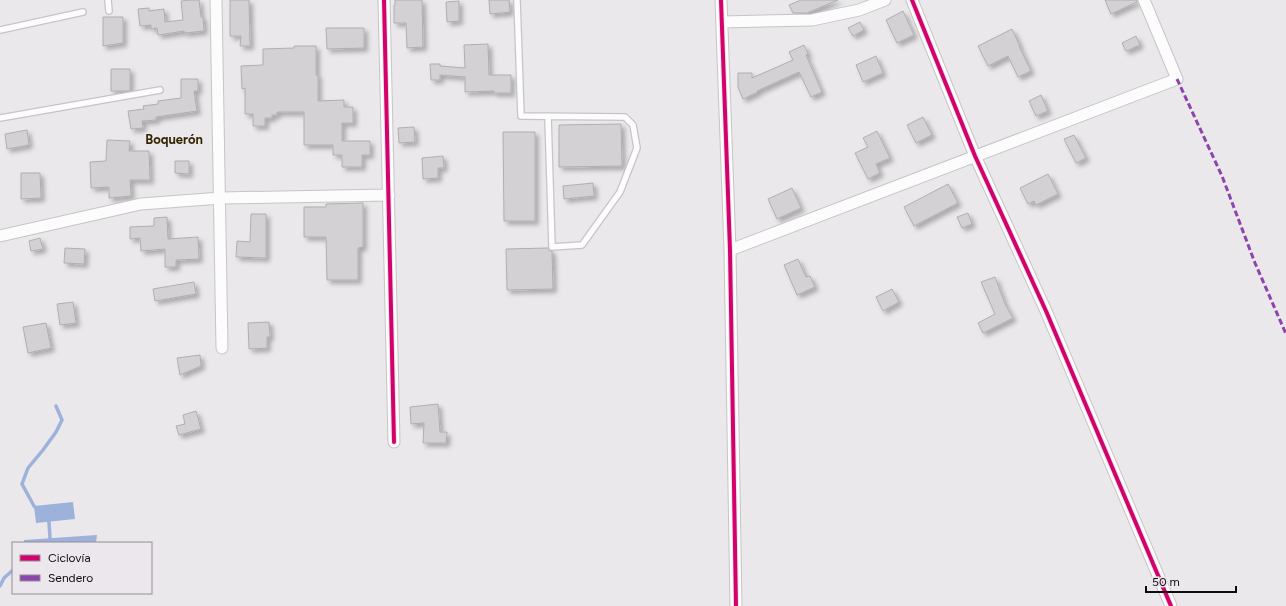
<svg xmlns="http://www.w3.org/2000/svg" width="1286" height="606" viewBox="0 0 1286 606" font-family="Figtree,sans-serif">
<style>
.water{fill:#9db2da}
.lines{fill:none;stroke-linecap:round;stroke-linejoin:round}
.stream{stroke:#9db2da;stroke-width:3.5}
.building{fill:#d3d1d3;stroke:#b0aeb0;filter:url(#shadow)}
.lane-casing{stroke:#c6c4c7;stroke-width:8}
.street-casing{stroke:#c6c4c7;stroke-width:13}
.lane{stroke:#fcfcfc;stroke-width:5.5}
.street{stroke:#fcfcfc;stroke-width:11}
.quiet{stroke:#8e44ad;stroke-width:3;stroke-dasharray:6 3;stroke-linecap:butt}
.cycleway-casing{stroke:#ebe7ec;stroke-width:6}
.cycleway{stroke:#d6006c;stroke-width:4}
.labels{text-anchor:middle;stroke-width:3;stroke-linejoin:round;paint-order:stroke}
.neighbourhood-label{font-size:13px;font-weight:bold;fill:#352800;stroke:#ebe7ec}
</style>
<defs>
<filter id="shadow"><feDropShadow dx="3.5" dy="3.5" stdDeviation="2" flood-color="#0004"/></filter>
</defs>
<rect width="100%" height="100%" fill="#eae8eb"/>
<path class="water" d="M 73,502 L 75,519 L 36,523 L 34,506 Z
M 97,535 L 96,543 L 24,543 L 24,540 Z"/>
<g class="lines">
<path class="stream" d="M 37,509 L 34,506 L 22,484 L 28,468 L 43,450 L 56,432 L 62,420 L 56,406
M 47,519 L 49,522 L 50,538 L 48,543
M 0,586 L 4,578 L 13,570"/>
</g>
<path class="building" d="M 192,0 L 199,0 L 201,17 L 203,17 L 204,31 L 185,33 L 184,31 L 158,35 L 157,28 L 151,29 L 151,25 L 140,26 L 138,9 L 149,8 L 149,11 L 164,9 L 165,22 L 183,20 L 181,1 Z
M 230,0 L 249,0 L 250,46 L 240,46 L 241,36 L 230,36 Z
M 395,0 L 422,0 L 423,47 L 407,48 L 406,23 L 394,23 L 394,5 L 395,5 Z
M 489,0 L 509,0 L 510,12 L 490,14 Z
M 801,0 L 838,0 L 807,13 L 793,13 L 789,5 Z
M 1105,0 L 1137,0 L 1137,2 L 1111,14 Z
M 459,1 L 459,21 L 447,22 L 446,2 Z
M 903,11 L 914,35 L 897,43 L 886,20 Z
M 103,17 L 123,17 L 123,43 L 103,46 Z
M 860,22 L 864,30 L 853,36 L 848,28 Z
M 326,28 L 364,28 L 364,48 L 327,49 Z
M 1012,29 L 1020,46 L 1019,46 L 1031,71 L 1018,77 L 1008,56 L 988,66 L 978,46 Z
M 1136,36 L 1140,45 L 1126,51 L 1122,43 Z
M 488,44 L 489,75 L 511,75 L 511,93 L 494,93 L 494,91 L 465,92 L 465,77 L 440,75 L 440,80 L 431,80 L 430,64 L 440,64 L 440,66 L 465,68 L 464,45 Z
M 804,45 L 808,54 L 806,55 L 822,92 L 811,97 L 799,72 L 757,91 L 758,92 L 743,99 L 738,87 L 738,73 L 752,73 L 752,78 L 793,60 L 789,52 Z
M 294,46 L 316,46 L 316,75 L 318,75 L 318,101 L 344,100 L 344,107 L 353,107 L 353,123 L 342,123 L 342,141 L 370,141 L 370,155 L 362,155 L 362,167 L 342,167 L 342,155 L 333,155 L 333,145 L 304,145 L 304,112 L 277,112 L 277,115 L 272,115 L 272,118 L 265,118 L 265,126 L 253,126 L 253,114 L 245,114 L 245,88 L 242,89 L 241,66 L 263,65 L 263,49 L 294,48 Z
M 876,56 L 883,73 L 863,82 L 856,65 Z
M 111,69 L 130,69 L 130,91 L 111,91 Z
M 181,79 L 198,79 L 198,91 L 194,91 L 197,111 L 156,117 L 156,120 L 142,121 L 143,128 L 131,129 L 128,111 L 144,109 L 143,106 L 158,104 L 158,101 L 181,98 Z
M 1041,95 L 1048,111 L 1036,116 L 1029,101 Z
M 923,117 L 932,135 L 916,143 L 907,125 Z
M 621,124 L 622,166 L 559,167 L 559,125 Z
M 414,127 L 415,142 L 399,143 L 398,128 Z
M 27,130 L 29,145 L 7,149 L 5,134 Z
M 877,131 L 890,158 L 876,164 L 880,173 L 868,179 L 855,153 L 868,147 L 863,138 Z
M 503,132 L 535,132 L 535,221 L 504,221 Z
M 1074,135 L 1086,158 L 1076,163 L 1064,139 Z
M 107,140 L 130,141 L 129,151 L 149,151 L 150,180 L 130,180 L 131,196 L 109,198 L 109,187 L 91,188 L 90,162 L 106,161 Z
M 443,156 L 444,168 L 438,168 L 438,178 L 423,179 L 422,158 Z
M 175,161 L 189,161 L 189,174 L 175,173 Z
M 21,173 L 40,173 L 41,198 L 21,199 Z
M 1048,174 L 1058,194 L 1036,205 L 1034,201 L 1028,204 L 1020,188 Z
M 593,183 L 594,196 L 564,199 L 563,186 Z
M 948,184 L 958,203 L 914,226 L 904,207 Z
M 792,188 L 801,208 L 777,219 L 768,199 Z
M 363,203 L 363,247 L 358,248 L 358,280 L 327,280 L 326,237 L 304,237 L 304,207 L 326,207 L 326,204 Z
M 968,213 L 972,224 L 962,228 L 957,217 Z
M 251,214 L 266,214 L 266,258 L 236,257 L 237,241 L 250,242 Z
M 167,217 L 168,239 L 198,237 L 199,259 L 176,260 L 176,267 L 165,267 L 165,249 L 141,251 L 140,238 L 130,239 L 130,227 L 154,226 L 154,218 Z
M 40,238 L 43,249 L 31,251 L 29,241 Z
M 65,248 L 85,249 L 84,264 L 64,263 Z
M 548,248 L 550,251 L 552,251 L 553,289 L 507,290 L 506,249 Z
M 798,259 L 806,277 L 810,276 L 815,287 L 797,295 L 784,265 Z
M 995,277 L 1005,304 L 1013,318 L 983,333 L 978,323 L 995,314 L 981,282 Z
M 194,282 L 196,294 L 155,301 L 153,289 Z
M 892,289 L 899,302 L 883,311 L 876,297 Z
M 73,302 L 76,323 L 60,325 L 57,304 Z
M 269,322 L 270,337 L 267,337 L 267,348 L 249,349 L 248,323 Z
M 46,323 L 51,348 L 28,353 L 23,327 Z
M 200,355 L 201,366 L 180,375 L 177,358 Z
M 438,404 L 440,432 L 447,432 L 446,443 L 423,443 L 424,423 L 411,424 L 410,407 Z
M 196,411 L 201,429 L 179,435 L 176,426 L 185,424 L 183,415 Z"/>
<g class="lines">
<defs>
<path id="lane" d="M 108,0 L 109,11
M 517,0 L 521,116 L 625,117 L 633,125 L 637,148 L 620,192 L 582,245 L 552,247 L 548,117
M 0,30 L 83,12
M 0,118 L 160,90"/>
<path id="street" d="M 216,0 L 222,348
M 384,0 L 394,442
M 721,0 L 730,250 L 736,606
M 912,0 L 975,156 L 1046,311 L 1171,606
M 722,22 L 812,20 L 859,10 L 885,0
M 0,236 L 141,204 L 221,198 L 389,195
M 730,250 L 1177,79 L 1144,0"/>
</defs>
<use href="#lane" class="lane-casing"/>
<use href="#street" class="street-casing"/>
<use href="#lane" class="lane"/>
<use href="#street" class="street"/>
<path class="quiet" d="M 1177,79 L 1222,176 L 1255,263 L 1286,334"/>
<defs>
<path id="cycleway" d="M 384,0 L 394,442
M 721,0 L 730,250 L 736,606
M 912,0 L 975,156 L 1046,311 L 1171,606"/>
</defs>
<use href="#cycleway" class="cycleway-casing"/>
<use href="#cycleway" class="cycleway"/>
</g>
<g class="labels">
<g class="neighbourhood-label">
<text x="174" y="144">Boquerón</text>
</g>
</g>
<rect x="12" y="542" width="140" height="52" fill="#ebe7ec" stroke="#928f93"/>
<rect x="20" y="555" width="20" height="6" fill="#d6006c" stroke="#928f93"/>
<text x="48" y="562" font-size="12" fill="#0d0b0d">Ciclovía</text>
<rect x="20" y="575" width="20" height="6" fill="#8e44ad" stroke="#928f93"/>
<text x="48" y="582" font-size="12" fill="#0d0b0d">Sendero</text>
<path d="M1146 586v6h90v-6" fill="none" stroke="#0d0b0d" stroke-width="2"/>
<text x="1152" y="586" font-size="12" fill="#0d0b0d" stroke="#ebe7ec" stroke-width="3" paint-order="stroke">50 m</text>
</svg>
